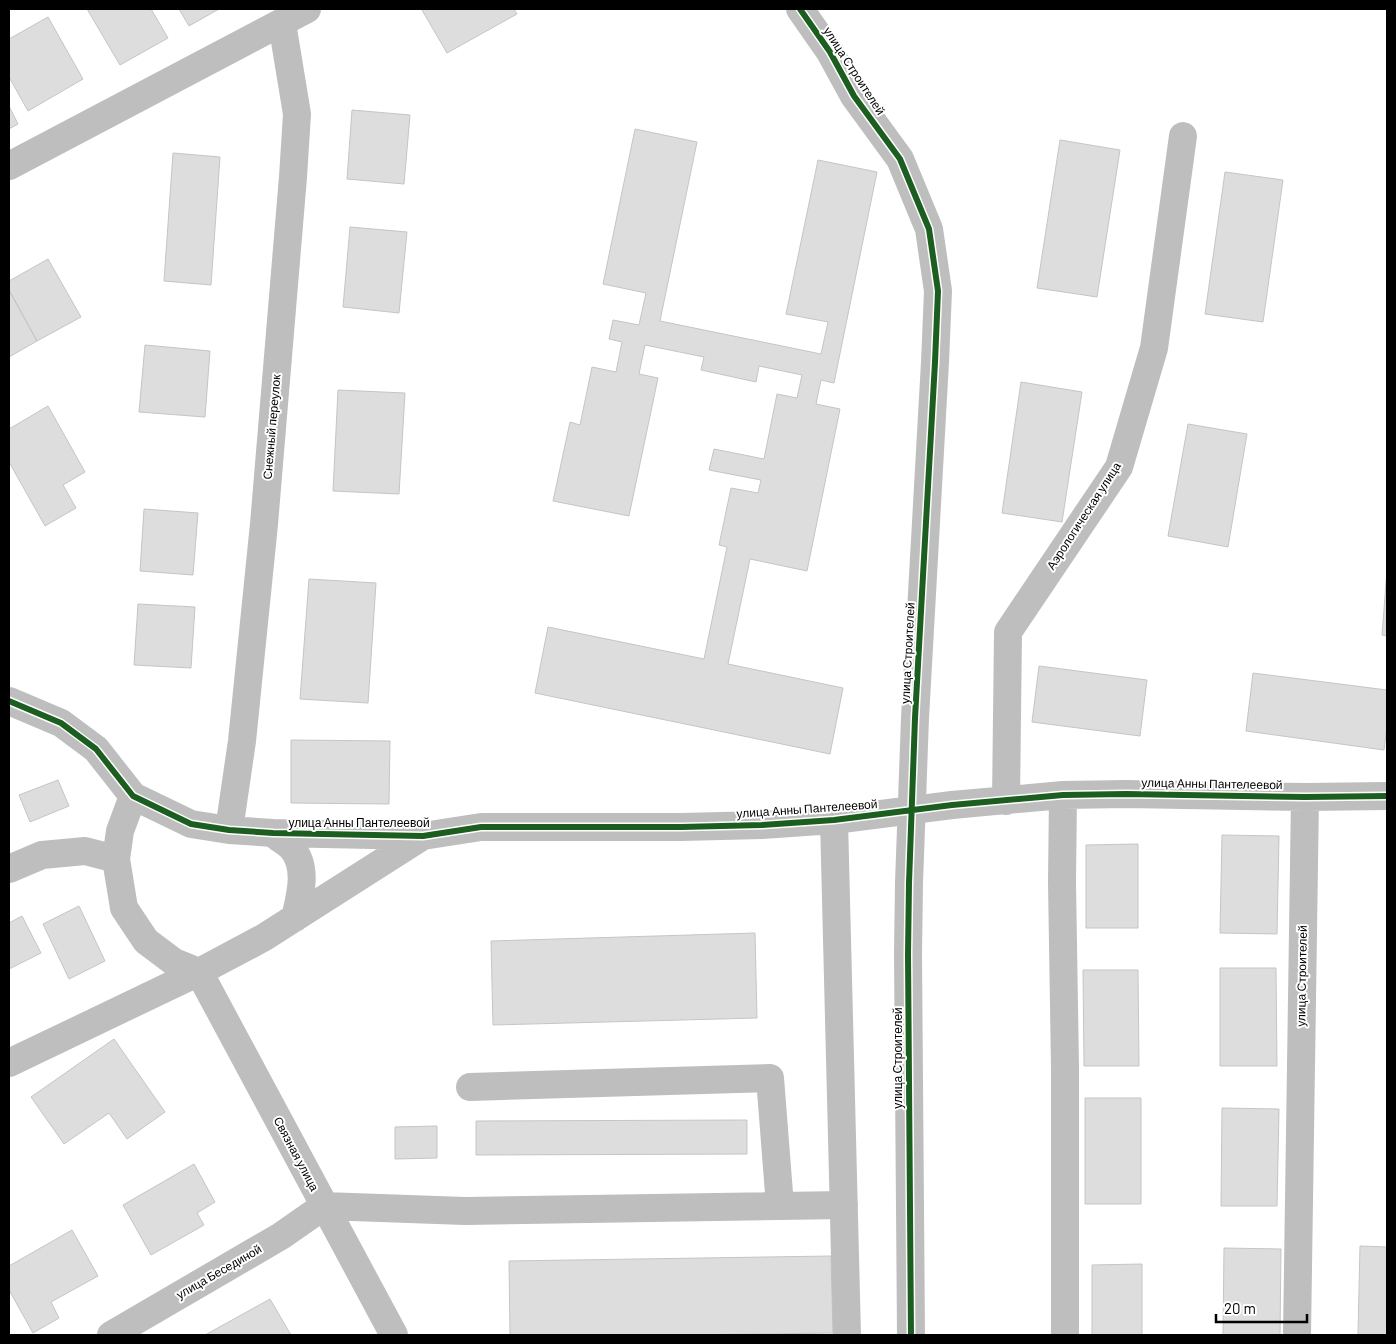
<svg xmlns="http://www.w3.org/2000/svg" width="1396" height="1344" viewBox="0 0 1396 1344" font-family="Barlow,sans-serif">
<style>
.building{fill:#ddd;stroke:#c5c5c5}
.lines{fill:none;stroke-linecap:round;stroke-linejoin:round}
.minor{stroke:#bebebe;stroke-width:28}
.cycleway-casing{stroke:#fff;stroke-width:9}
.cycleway{stroke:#1b5e20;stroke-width:6}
.labels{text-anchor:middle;stroke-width:4;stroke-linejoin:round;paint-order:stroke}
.street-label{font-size:12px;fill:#000;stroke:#fff}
</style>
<rect width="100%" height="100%" fill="#fff"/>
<path class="building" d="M 87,9 L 151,9 L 168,38 L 120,65 Z
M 179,9 L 219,9 L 189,26 Z
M 423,9 L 514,9 L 517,14 L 447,53 L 422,10 Z
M 48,17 L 83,79 L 28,111 L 9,77 L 9,39 Z
M 9,106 L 18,124 L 9,129 Z
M 352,110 L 410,115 L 404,184 L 347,179 Z
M 635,129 L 697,142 L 660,321 L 821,354 L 828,322 L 786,314 L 818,160 L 877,172 L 834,383 L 821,380 L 816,404 L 840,409 L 807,571 L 750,559 L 728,664 L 843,688 L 830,754 L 535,693 L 548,627 L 704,659 L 727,547 L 719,545 L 731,488 L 758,493 L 761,480 L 709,470 L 714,449 L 764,459 L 777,394 L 797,398 L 802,375 L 759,366 L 756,382 L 701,370 L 704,357 L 645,345 L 639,374 L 658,378 L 629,516 L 553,501 L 570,422 L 580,425 L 592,367 L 616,372 L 622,342 L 609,339 L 613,320 L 639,325 L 646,293 L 603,284 Z
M 1060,140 L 1120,150 L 1097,297 L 1037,288 Z
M 173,153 L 220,157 L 211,285 L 164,281 Z
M 1225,172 L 1283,180 L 1263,322 L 1205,314 Z
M 350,227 L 407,232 L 399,313 L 343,307 Z
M 48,259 L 81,317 L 37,341 L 9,290 L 9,281 Z
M 9,290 L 37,341 L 9,357 Z
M 145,345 L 210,351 L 205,417 L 139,412 Z
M 1021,382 L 1082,392 L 1062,522 L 1002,513 Z
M 338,390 L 405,393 L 399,494 L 333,491 Z
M 48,406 L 85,472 L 63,485 L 76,508 L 45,526 L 9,462 L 9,429 Z
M 1188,424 L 1247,434 L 1228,547 L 1168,536 Z
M 144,509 L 198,513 L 193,575 L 140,571 Z
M 1387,570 L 1387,636 L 1382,635 Z
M 309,579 L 376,583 L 368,703 L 300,699 Z
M 138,604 L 195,607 L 191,668 L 134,665 Z
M 1039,666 L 1147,680 L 1140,736 L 1032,722 Z
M 1253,673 L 1387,690 L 1387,726 L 1384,750 L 1246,731 Z
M 291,740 L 390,741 L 389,804 L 291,803 Z
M 58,780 L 69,806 L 30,822 L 19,795 Z
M 1222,835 L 1279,836 L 1277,934 L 1220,933 Z
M 1138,844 L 1138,928 L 1086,928 L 1086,845 Z
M 79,906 L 105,961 L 69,979 L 43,924 Z
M 22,916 L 41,953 L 9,969 L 9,923 Z
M 755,933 L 757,1018 L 493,1025 L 491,941 Z
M 1220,968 L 1276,968 L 1277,1066 L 1220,1066 Z
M 1083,970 L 1138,970 L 1139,1066 L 1084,1066 Z
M 114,1039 L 165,1112 L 127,1139 L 109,1113 L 64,1144 L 31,1097 Z
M 1085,1098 L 1141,1098 L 1141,1204 L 1085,1204 Z
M 1222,1108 L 1279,1109 L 1277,1206 L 1221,1206 Z
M 747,1120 L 747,1154 L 476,1155 L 476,1121 Z
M 437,1126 L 437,1158 L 395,1159 L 395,1127 Z
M 194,1164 L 215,1202 L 197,1213 L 204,1225 L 151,1255 L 123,1205 Z
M 72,1230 L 98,1276 L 51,1302 L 59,1318 L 33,1333 L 9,1290 L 9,1266 Z
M 1360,1246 L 1387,1247 L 1387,1335 L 1358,1335 Z
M 1224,1248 L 1281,1249 L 1280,1335 L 1223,1335 Z
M 831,1256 L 833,1333 L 681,1335 L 510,1335 L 509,1261 Z
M 1142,1264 L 1142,1335 L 1092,1335 L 1092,1265 Z
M 270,1299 L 291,1335 L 205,1335 Z"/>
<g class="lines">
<path class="minor" d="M 800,9 L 830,52 L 854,96 L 900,159 L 929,229 L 938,291 L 935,362 L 915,718 L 909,883 L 908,954 L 911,1335
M 9,166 L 307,9
M 9,701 L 61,723 L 96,749 L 133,796 L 191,824 L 229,830 L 273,833 L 423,836 L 481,827 L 681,827 L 762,825 L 834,820 L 952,805 L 1063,795 L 1126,794 L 1305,797 L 1387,796
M 1063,795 L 1062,882 L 1065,1068 L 1065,1335
M 1006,801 L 1008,632 L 1119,467 L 1154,348 L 1183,136
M 834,820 L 847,1335
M 229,830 L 242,741 L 264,524 L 293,177 L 297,114 L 282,23
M 273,833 C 278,838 286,842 291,847 C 309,867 300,896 295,918
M 116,859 L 124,908 L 146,941 L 174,962 L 199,972
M 9,869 L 42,855 L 85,851 L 116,859 L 120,831 L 133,796
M 199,972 L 394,1335
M 9,1063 L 199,972 L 263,938 L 423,836
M 470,1087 L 770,1078 L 780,1206
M 111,1335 L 281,1236 L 324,1206 L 465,1211 L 844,1205
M 1297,1335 L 1305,797"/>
<defs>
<path id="cycleway" d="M 800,9 L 830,52 L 854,96 L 900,159 L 929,229 L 938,291 L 935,362 L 915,718 L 909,883 L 908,954 L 911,1335
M 9,701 L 61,723 L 96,749 L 133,796 L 191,824 L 229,830 L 273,833 L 423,836 L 481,827 L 681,827 L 762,825 L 834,820 L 952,805 L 1063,795 L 1126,794 L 1305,797 L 1387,796"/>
</defs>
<use href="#cycleway" class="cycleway-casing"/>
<use href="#cycleway" class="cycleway"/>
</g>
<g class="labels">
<g class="street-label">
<text transform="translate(854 71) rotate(57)" y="4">улица Строителей</text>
<text transform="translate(272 427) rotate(-85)" y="4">Снежный переулок</text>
<text transform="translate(1084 516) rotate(-57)" y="4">Аэрологическая улица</text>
<text transform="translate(908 653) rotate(-87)" y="4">улица Строителей</text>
<text transform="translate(1212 784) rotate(1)" y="4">улица Анны Пантелеевой</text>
<text transform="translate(807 809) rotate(-4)" y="4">улица Анны Пантелеевой</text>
<text x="359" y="827">улица Анны Пантелеевой</text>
<text transform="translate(1302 976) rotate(-89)" y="4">улица Строителей</text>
<text transform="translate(898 1058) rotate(-90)" y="4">улица Строителей</text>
<text transform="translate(296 1154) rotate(62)" y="4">Связная улица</text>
<text transform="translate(219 1272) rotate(-30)" y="4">улица Бесединой</text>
</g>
</g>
<rect width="1396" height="1344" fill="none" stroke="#000000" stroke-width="20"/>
<path d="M1216 1314v8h91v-8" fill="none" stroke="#000000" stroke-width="2.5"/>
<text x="1224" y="1314" font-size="15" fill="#000000" stroke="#ffffff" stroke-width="4" paint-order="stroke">20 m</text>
</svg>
